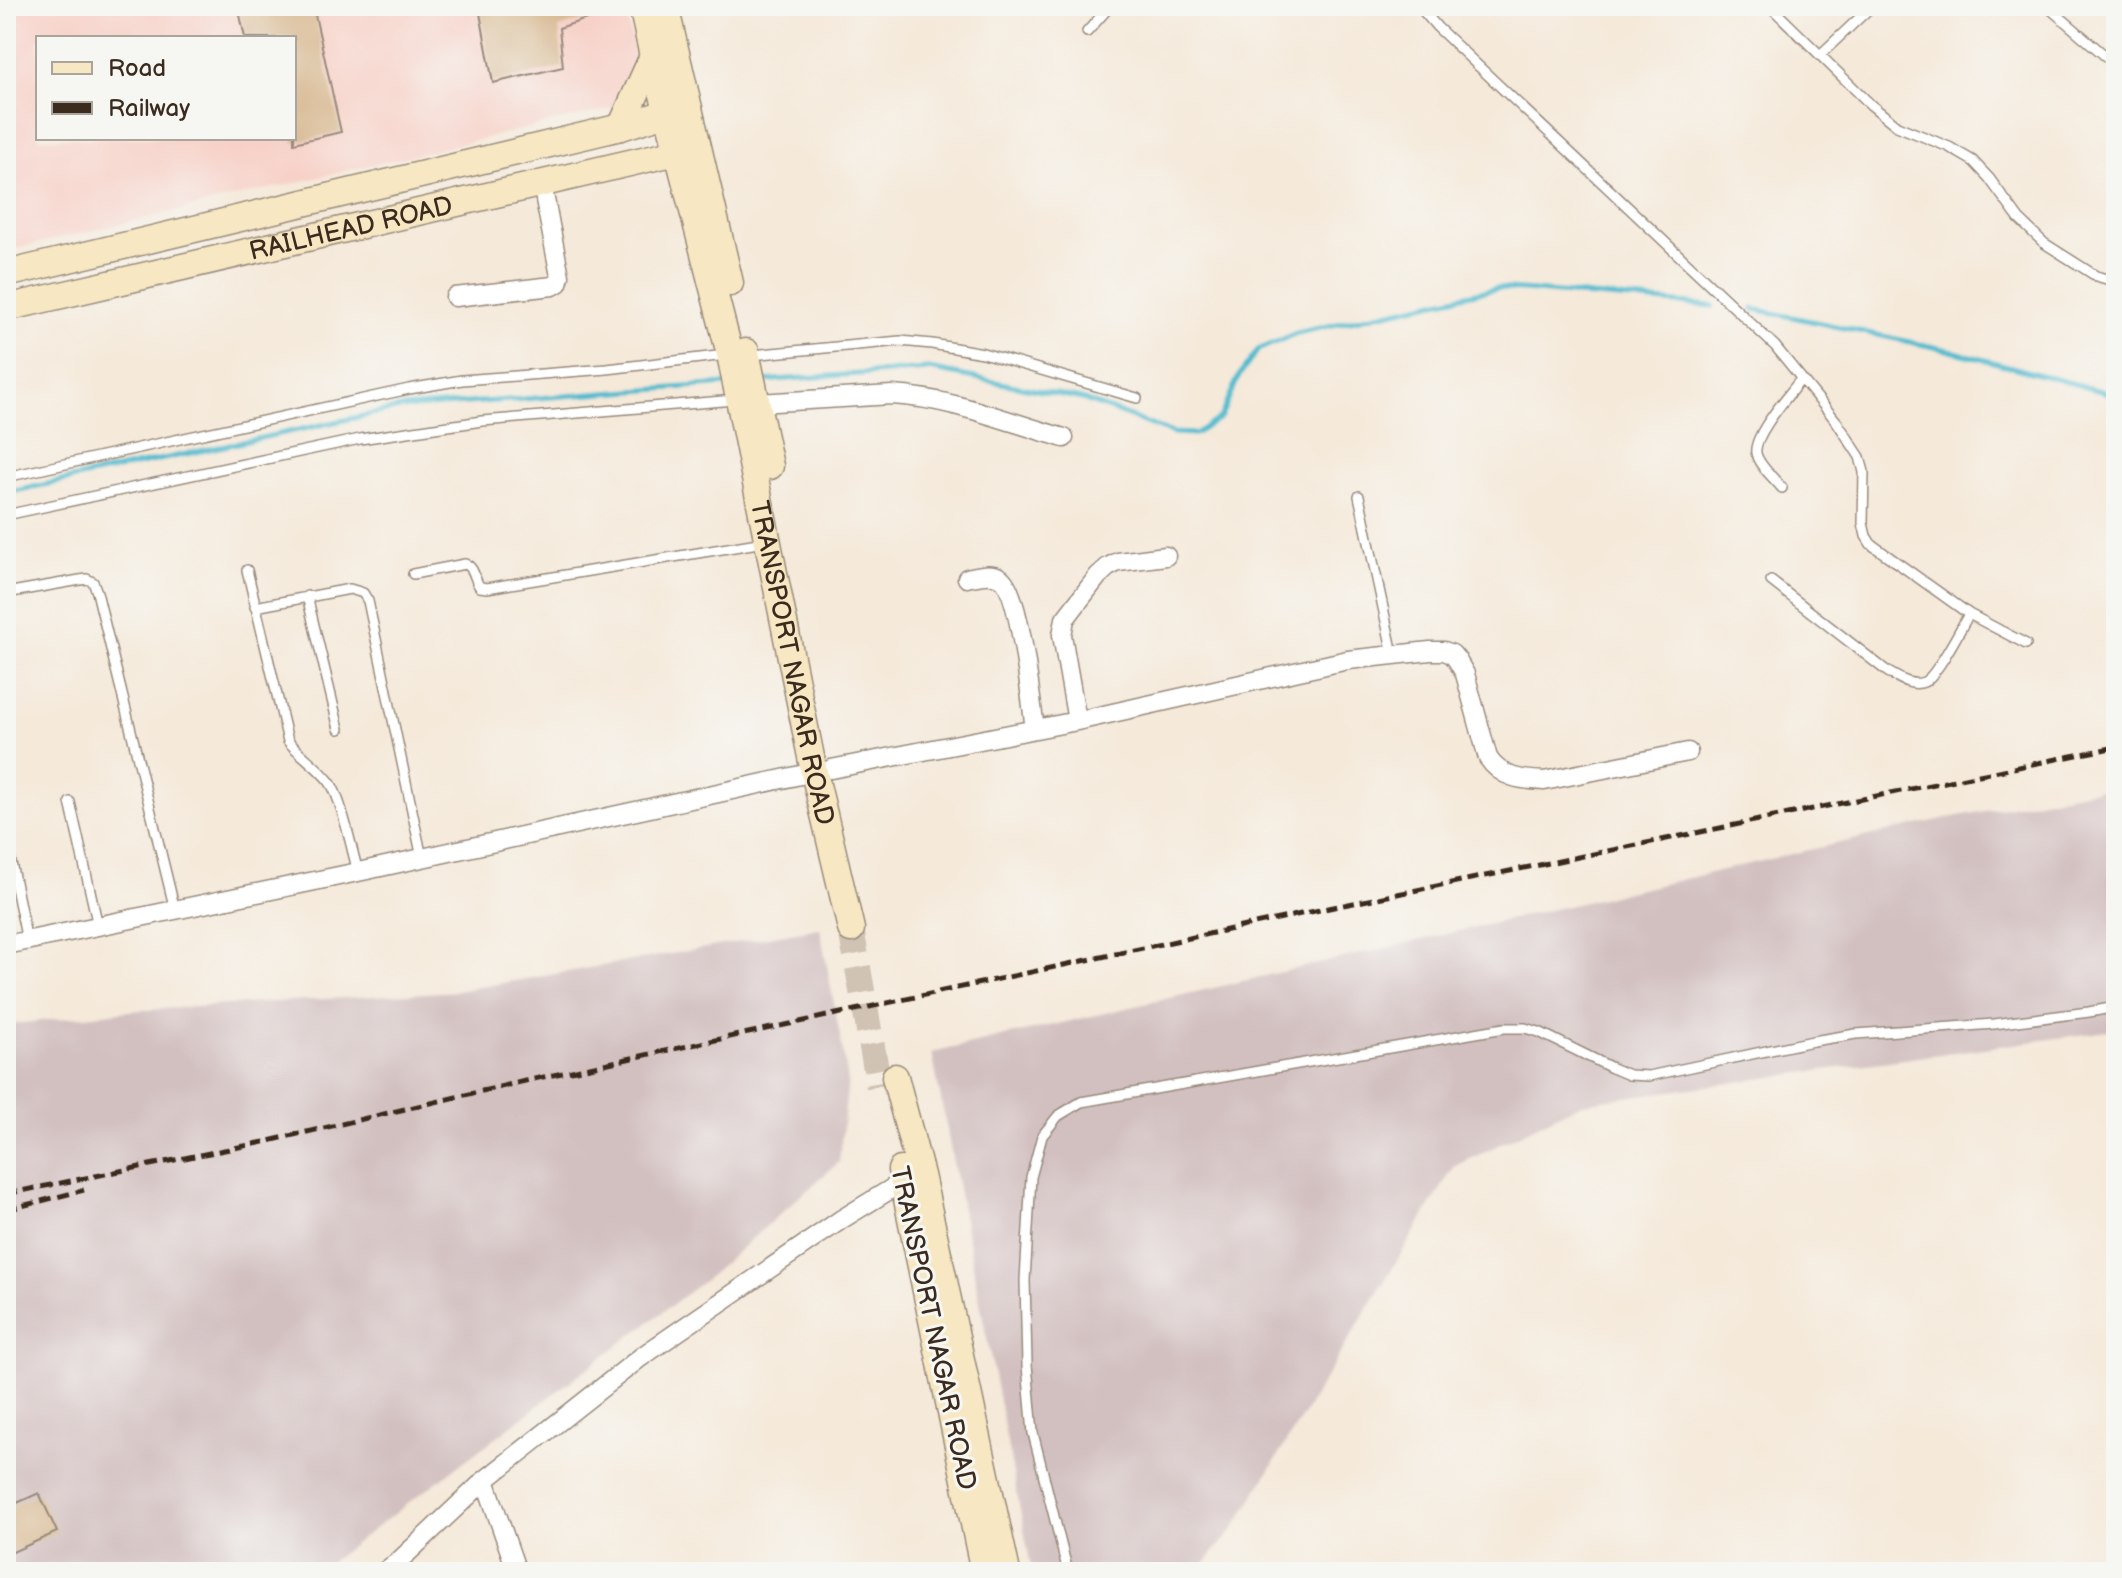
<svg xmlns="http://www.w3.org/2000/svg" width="2122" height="1578" viewBox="0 0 2122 1578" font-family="'Balsamiq Sans',sans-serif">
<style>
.built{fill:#f7d1c8;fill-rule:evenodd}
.industrial{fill:#d2bfc0}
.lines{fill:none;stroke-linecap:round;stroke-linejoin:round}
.stream{stroke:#52bbcf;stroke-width:5}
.building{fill:#d9bb95}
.secondary-tunnel{stroke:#d0c3b4;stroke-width:26;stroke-dasharray:26 13;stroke-linecap:butt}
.service-casing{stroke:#988a7c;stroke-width:12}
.minor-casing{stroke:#988a7c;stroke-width:21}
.secondary-casing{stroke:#988a7c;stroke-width:29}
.service{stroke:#fff;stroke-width:9}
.minor{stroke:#fff;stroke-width:18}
.secondary{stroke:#f7e8c3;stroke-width:26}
.rail{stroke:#3b2a1e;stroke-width:5;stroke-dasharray:12 6;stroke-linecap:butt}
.labels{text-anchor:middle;stroke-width:6;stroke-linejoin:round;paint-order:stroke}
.street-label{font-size:26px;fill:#3b2a1e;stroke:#f6f6f2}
</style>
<rect width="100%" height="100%" fill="#f6f6f2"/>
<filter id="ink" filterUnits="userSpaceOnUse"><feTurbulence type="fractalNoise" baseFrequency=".0125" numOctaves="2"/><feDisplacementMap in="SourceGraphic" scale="16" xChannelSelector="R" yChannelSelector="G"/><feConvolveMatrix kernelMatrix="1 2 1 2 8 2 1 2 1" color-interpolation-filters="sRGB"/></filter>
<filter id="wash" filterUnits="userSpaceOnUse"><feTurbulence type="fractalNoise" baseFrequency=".006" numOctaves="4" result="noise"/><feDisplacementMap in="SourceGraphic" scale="32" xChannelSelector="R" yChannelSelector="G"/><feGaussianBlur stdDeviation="1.8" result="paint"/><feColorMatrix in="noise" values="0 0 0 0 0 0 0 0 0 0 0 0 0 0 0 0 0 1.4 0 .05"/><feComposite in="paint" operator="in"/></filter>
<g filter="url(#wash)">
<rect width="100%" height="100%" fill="#f5e9d9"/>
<path class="built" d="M 6,6 L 624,6 L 639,64 L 618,107 L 6,251 ZM 38,38 L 294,38 L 294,138 L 38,138 Z"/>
<path class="industrial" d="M 2116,786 L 2116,1030 L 1582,1103 L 1454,1167 L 1233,1530 L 1197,1572 L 1032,1572 L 932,1053 L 1943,819 Z
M 820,928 L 848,1080 L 839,1162 L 705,1280 L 317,1572 L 6,1572 L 6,1025 L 129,1011 L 457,991 Z"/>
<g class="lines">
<path class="stream" d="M 1754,309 L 1948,350 L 2116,395
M 761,381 L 929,369 L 1082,399 L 1173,433 L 1195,434 L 1220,418 L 1239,376 L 1258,350 L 1297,333 L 1498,288 L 1713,306
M 6,493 L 400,408 L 727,384"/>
</g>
<g id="blocks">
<path class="building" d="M 238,6 L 313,6 L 341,132 L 294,143 L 294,38 L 245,38 Z
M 521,6 L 617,6 L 617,9 L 559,28 L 563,67 L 493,83 L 480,13 Z
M 39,1493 L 57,1532 L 6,1555 L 6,1508 Z"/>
</g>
</g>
<g filter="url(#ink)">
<use href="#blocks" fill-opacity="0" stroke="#988a7c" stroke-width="2"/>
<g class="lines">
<path class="secondary-tunnel" d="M 851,929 L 879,1086"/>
<defs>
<path id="service" d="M 1419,6 L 1437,27 L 1775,346 L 1837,422 L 1860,457 L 1864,472 L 1863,523 L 1866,536 L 1871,544 L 1969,614 L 2026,644
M 1770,6 L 1871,105 L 1897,126 L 1949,147 L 1973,161 L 1989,178 L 2019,219 L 2044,243 L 2096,276 L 2110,280 L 2116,279
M 2047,6 L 2116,65
M 1087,32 L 1110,6
M 1820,55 L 1872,6
M 751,355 L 900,341 L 932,344 L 983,353 L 1137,398
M 6,477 L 409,389 L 462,380 L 607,369 L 726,355
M 1782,488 C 1774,478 1758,465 1756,453 C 1753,435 1790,394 1801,379
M 1359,496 L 1393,654
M 6,515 L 360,439 L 482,421 L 735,400
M 247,570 L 288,741 C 300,755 317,766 329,781 C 341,796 352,851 358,872
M 413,574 L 465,564 C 475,567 474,580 480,587 L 487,588 L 764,542
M 1771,581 L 1888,672 C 1899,678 1911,687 1924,682 C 1937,676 1960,629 1969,614
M 6,593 L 80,580 L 87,579 L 93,582 L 97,592 L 175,910
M 307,596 L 339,729
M 255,607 L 350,589 L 363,593 L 368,601 L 422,858
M 70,802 L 98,926
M 6,838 L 27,941
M 1068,1572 L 1033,1433 L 1027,1365 L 1025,1280 L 1031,1177 L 1042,1136 L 1058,1116 L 1081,1102 L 1504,1028 L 1525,1028 L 1539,1032 L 1612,1068 L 1629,1075 L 1649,1076 L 1813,1041 L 1856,1034 L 1994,1024 L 2089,1012 L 2116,1007"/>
<path id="minor" d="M 455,297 L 553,286 L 558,283 L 560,276 L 542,184
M 758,403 L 892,395 C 951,398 1008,422 1064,438
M 967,578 C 977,576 990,572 999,577 C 1020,587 1031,703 1035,729
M 1077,721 L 1062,635 L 1065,619 L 1098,576 L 1108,567 L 1118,562 L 1166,556
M 831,769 L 1077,721 L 1348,660 L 1430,651 L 1444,651 L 1452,654 L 1457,660 L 1465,674 L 1488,758 C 1501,778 1522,780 1544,781 L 1688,752
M 6,945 L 358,872 L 814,772
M 485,1480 L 517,1572
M 384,1572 L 399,1561 L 485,1480 L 641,1357 L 842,1219 L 904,1181 L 913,1178"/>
<g id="secondary">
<path id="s1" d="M 642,6 L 653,56 L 730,354 L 814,772 L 851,929"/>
<path d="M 665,6 L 730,283"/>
<path d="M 621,127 L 653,56"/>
<path d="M 6,274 L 621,127 L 682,108"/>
<path id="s2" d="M 6,308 L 694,148"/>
<path d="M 746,352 L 770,466"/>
<path d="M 895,1077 L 921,1175 L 1007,1572"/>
<path d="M 901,1170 L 984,1572"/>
</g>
</defs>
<use href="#service" class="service-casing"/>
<use href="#minor" class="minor-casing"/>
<use href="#secondary" class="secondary-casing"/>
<use href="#service" class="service"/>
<use href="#minor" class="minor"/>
<use href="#secondary" class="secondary"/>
<path class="rail" d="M 6,1194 L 264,1142 L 525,1081 L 1329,908 L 2116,747
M 6,1210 L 84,1190"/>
</g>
</g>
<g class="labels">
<g class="street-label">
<text dy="9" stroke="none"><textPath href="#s2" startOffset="354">RAILHEAD ROAD</textPath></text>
<text dy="9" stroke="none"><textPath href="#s1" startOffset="674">TRANSPORT NAGAR ROAD</textPath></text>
<text transform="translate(934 1328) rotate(78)" y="9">TRANSPORT NAGAR ROAD</text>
</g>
</g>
<rect width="2122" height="1578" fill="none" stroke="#f6f6f2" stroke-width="32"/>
<rect x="36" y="36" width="260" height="104" fill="#f6f6f2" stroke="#aba49d" stroke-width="2"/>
<rect x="52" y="62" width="40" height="12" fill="#f7e8c3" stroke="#aba49d" stroke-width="2"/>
<text x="108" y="76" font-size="24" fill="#3b2a1e">Road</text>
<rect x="52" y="102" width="40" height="12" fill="#3b2a1e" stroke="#aba49d" stroke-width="2"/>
<text x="108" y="116" font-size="24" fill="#3b2a1e">Railway</text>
</svg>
